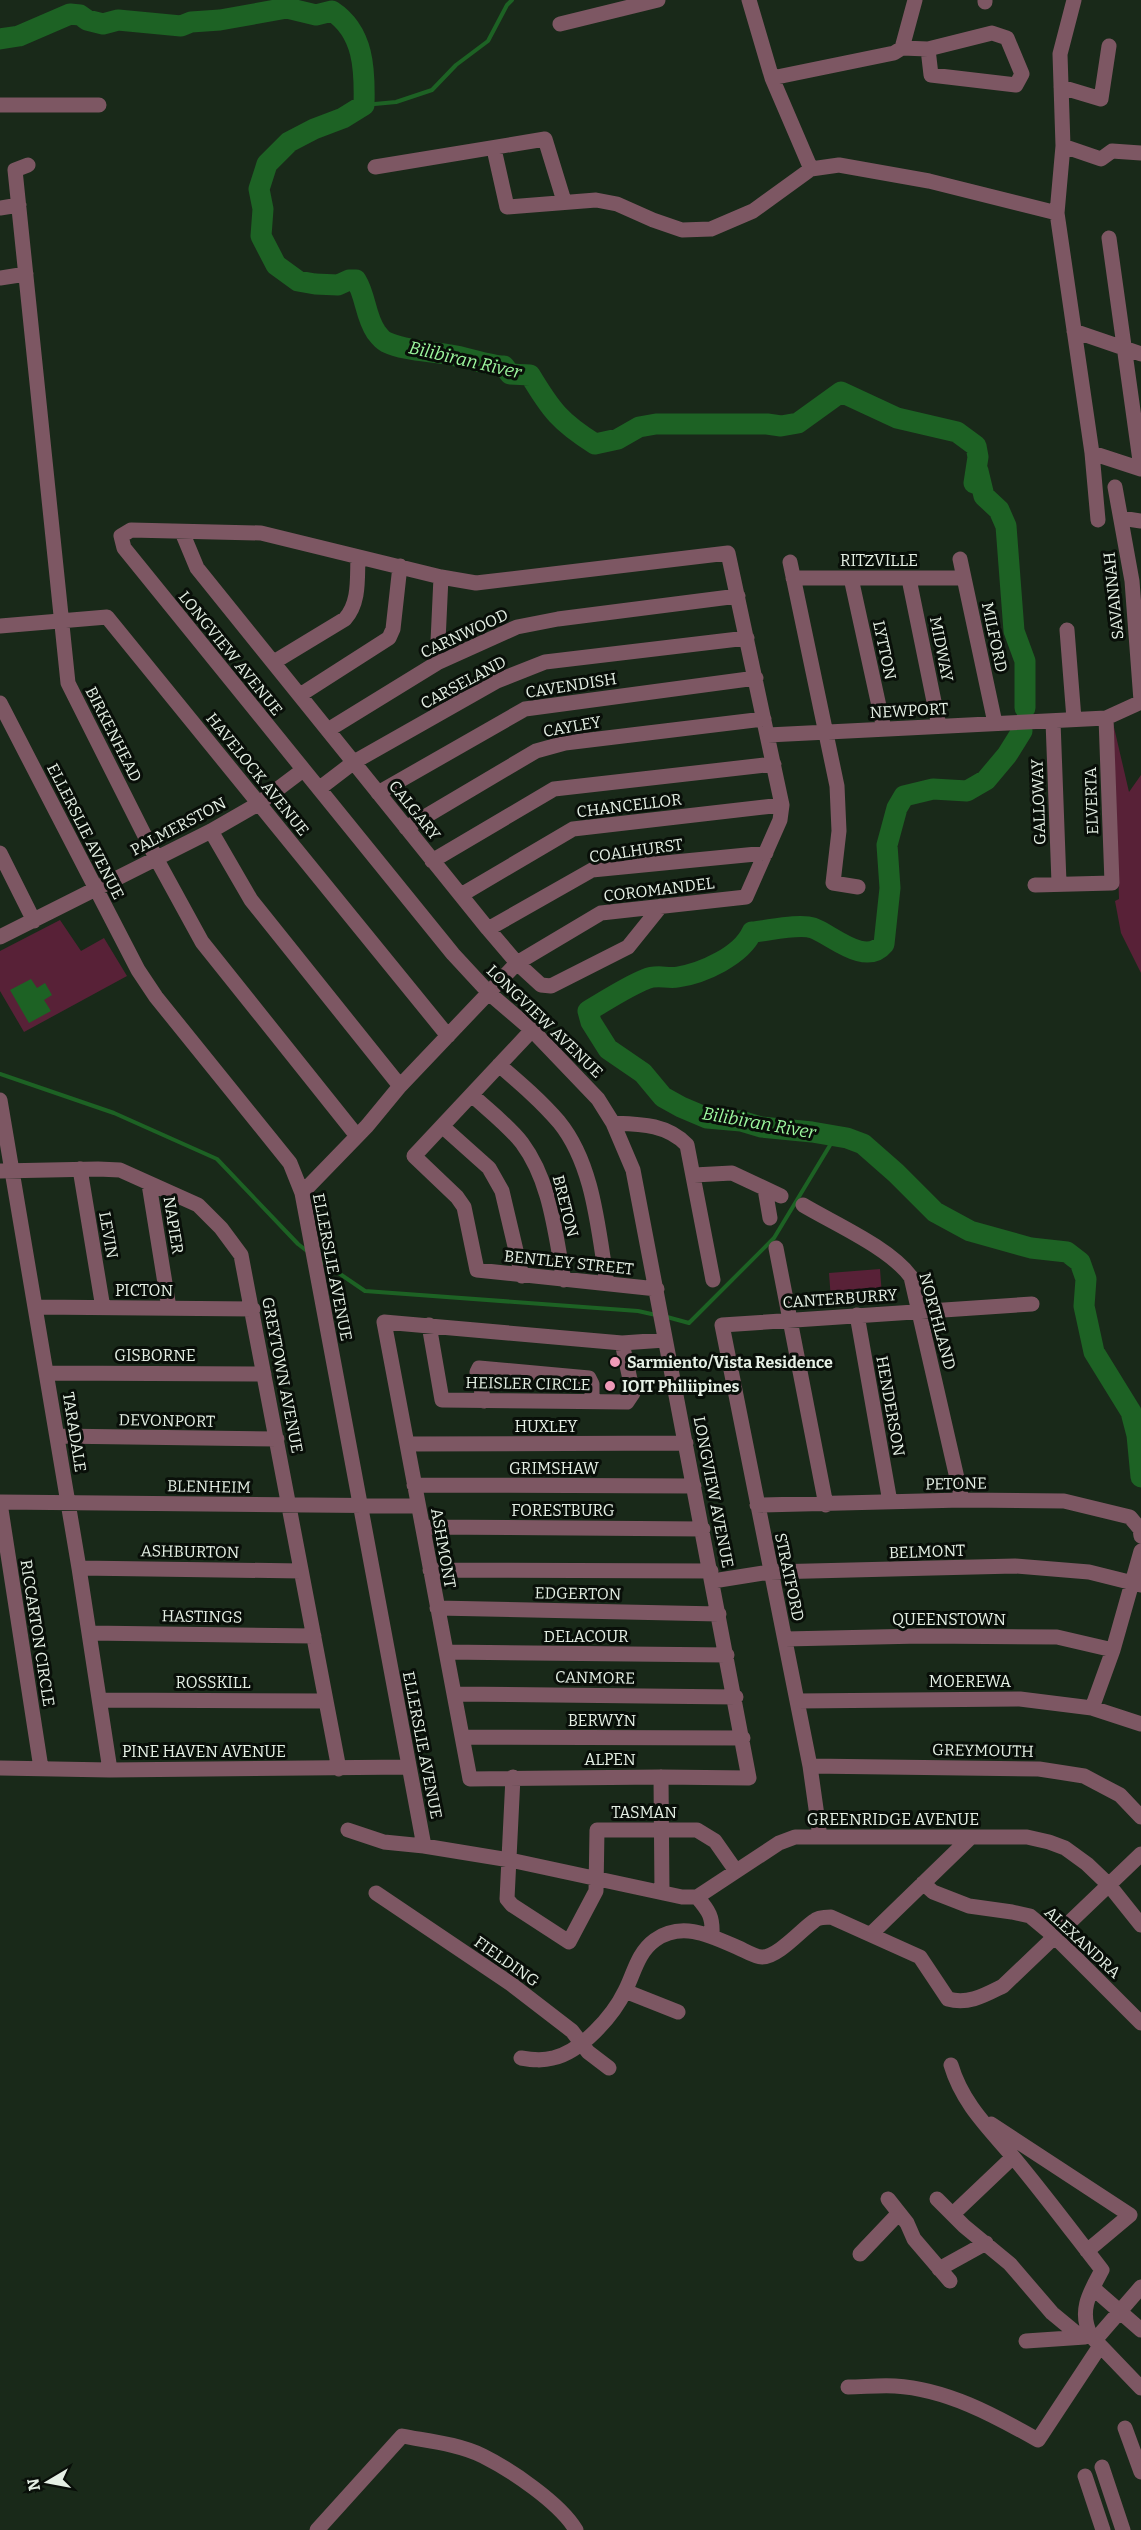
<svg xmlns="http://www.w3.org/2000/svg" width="1141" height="2530" viewBox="0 0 1141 2530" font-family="Bitter,serif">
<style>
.green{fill:#582137}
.water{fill:#1d6224}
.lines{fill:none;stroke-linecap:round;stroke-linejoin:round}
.stream{stroke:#1d6224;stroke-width:4}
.river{stroke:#1d6224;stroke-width:21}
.minor{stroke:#7d5763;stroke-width:15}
.poi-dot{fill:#ef9ab7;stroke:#090f09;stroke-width:2}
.labels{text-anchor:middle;stroke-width:6;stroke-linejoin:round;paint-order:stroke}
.street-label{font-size:16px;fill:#e5f0e5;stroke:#090f09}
.poi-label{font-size:16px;font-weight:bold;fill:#e5f0e5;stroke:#090f09;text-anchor:start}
.water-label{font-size:18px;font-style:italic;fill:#9cf79e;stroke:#090f09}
</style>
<rect width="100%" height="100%" fill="#192919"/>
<path class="green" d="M 1113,723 L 1129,792 L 1141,775 L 1141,973 L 1121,933 L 1115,901 L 1119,899 Z
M 60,920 L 81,951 L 104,938 L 127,976 L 24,1032 L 0,991 L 0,951 Z
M 880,1269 L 882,1296 L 831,1300 L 829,1273 Z"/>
<path class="water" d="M 31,979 L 37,988 L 45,983 L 52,995 L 44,1000 L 51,1011 L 29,1023 L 10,990 Z"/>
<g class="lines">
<path class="stream" d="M 364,105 L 396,102 L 432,90 L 456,65 L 488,41 L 507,5 L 512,0
M 0,1074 L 114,1113 L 217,1159 L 298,1244 L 307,1251
M 318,1259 L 365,1291 L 638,1311 L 656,1315
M 667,1317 L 689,1323 L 774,1238 L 835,1137"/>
<path class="river" d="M 0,39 L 19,36 L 70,14 L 80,15 L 87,20 L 103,24 L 118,20 L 181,26 L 191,22 L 220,20 L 287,8 L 316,15 L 332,11 C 364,32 365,70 364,105 L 343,118 L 314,129 L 289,142 L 267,164 L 259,189 L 263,209 L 261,236 L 276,265 L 298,281 L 315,284 L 338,285 L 349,280 L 356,280 C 366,296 365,316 376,332 C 379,336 382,340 386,342 C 405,351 430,351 450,355 C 466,357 489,366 504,366 L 510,374 L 530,375 C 551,410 560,422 595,444 L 618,439 L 639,427 L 656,424 L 767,424 L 781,426 L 798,423 L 841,392 L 897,418 L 957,432 L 976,446 L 978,457 L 974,483 L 978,471
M 978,471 L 984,496 L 999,510 L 1006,526 L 1014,631 L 1025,661 L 1025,708
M 1022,731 L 1007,755 L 986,780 L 967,791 L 933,789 L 904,796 L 897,808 L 887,845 L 890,888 L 884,944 C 865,967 831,934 813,928 C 799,923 767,931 752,932 C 741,956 703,973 678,977 C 667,979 657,974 646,979 C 626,987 607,1000 588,1011 L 591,1022 L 608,1049 L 643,1073 L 663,1097 L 681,1107 L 707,1118 L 741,1121 L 761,1127 L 812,1132 L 847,1138 L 863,1144 L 896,1173 L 935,1212 L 970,1231 L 1031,1248 L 1067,1252 L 1080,1262 L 1086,1279 L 1084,1306 L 1094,1352 L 1131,1412 L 1137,1435 L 1141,1477"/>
<path class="minor" d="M 749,0 L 772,78 L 811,169
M 1074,0 L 1060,54 L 1063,146 L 1057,213 L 1092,453 L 1098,520
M 985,2 L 985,0
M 560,24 L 658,0
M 902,48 L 928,49 L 992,33 L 1007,38 L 1022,74 L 1016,85 L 931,75 L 928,49
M 772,78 L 894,53 L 902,48 L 915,0
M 1061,87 L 1101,99 L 1109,46
M 0,105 L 99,105
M 1063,146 L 1101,159 L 1112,151 L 1141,153
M 494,149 L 507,207 L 596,200 L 617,204 L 653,220 L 682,230 L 711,229 L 753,211 L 811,169 L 839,165 L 929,181 L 1057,213
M 28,165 L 15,170 L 68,683 L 156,858 L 202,942 L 357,1136
M 375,167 L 545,139 L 564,201
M 0,208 L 19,205
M 1109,238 L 1141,468
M 0,278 L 26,274
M 1074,331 L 1141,354
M 1092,453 L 1141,469
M 1115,487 L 1132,581 L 1141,701
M 1121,518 L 1141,521
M 182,532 L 197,568 L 488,929 L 517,963 L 541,985 L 551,986 L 628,947 L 661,906
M 960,559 L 995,723
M 790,562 L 837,786 L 839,831 L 833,883 L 858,887
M 793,578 L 964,578
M 851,578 L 884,729
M 909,579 L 939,726
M 0,626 L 107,617 L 448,1036
M 1067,630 L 1074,719
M 274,662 L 345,619 C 360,602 357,578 358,557
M 437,663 L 441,577
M 300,695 L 389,638 L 393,629 L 400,566
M 0,703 L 138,970 L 156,997 L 290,1163 L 302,1193 L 424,1846
M 1053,721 L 1059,883
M 328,730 L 437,663 L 517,627 L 558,619 L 738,596
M 768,735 L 1106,718 L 1141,702
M 320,788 L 354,762 L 497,681 L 545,662 L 747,638
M 378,793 L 525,709 L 756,678
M 406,828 L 536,751 L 565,743 L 764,719
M 211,831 L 251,900 L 400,1086
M 0,853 L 34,921
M 432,861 L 554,789 L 774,764
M 1035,885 L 1112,883 L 1106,718
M 461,895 L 573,829 L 782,805
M 488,929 L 592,870 L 766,853
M 0,937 L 211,831 L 258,804 L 303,770
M 532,1030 L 414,1156 L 457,1197 L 464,1207 L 477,1270 L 657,1289
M 499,1065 C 520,1083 541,1101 559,1122 C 594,1165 598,1230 607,1283
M 472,1095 C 488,1110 508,1125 522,1143 C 551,1182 555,1234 564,1280
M 0,1100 L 79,1568 L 110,1770
M 613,1123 C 640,1124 667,1124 687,1145 L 713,1280
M 442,1126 L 489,1168 L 502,1191 L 522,1276
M 80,1169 L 103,1308
M 0,1171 L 98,1169 L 120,1170 L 198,1205 L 221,1228 L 241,1255 L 339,1769
M 694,1175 L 732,1173 L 781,1196
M 149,1184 L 169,1308
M 765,1189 L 770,1218
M 302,1193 L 367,1126 L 400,1086 L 517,963 L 601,913 L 746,897 L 780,820 L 782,805 L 728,553 L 476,583 L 441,577 L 261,533 L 131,530 L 121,536 L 124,548 L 453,954 L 490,994 L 532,1030 L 598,1099 L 613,1123 L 633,1170 L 749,1778 L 661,1777 L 470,1779 L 384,1322 L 622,1343 L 665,1340
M 803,1205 C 835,1224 890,1248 911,1277 L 962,1500
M 776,1248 L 826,1505
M 36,1307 L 253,1309
M 857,1315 L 890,1502
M 429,1325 L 442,1400 L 627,1402 L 633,1393 L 622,1343
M 47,1373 L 264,1374
M 484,1401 L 477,1372 L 479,1368 L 589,1378 L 592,1384 L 592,1402
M 57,1436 L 277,1439
M 407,1444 L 686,1443
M 414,1485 L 694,1486
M 0,1502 L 418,1506
M 0,1503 L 41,1768
M 757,1505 L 962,1500 L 1064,1501 L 1130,1517 L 1140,1529 L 1141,1536
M 423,1527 L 703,1529
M 79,1568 L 301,1571
M 430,1570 L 711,1571
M 713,1581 L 770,1572 L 1015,1566 L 1089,1572 L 1141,1585
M 437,1608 L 719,1614
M 89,1633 L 314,1636
M 785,1639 L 921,1636 L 1057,1637 L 1113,1650
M 446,1652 L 727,1655
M 454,1694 L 736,1697
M 100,1700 L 325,1701
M 797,1701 L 1020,1699 L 1092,1708 L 1141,1724
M 1092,1708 L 1113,1650 L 1141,1551
M 462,1737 L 743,1738
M 810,1766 L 1039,1769 L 1084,1776 L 1120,1795 L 1141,1817
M 0,1768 L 110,1770 L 409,1767
M 513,1777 L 507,1899 L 512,1905 L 569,1942 L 596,1891 L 597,1830 L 697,1830 L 715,1841 L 736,1871
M 661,1777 L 662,1892
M 348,1830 L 384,1842 L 424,1846 L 510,1860 L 682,1897 L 697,1897 L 779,1843 L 795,1837 L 1027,1837 L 1049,1842 L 1065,1848 L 1087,1864 L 1109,1885 L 1141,1925
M 820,1837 L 810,1766 L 722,1325 L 1032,1304
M 923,1883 L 933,1892 L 969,1906 L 1012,1912 L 1030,1916 L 1054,1936 L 1141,2023
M 376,1893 L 511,1984 L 572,2031 L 588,2052 L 609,2068
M 697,1897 C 709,1911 713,1917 712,1935
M 871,1934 L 971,1837
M 625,1991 L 678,2012
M 521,2058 C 533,2060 542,2061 553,2058 C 581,2052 613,2016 625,1991 C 634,1974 637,1953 655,1940 C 683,1920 713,1937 741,1949 C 747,1952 756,1957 762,1957 C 778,1957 801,1930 814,1921 C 818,1917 826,1917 831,1917 L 920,1957 L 948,1999 C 968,2005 985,1995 1003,1986 L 1141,1854
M 951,2065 C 963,2106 993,2132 1019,2164 C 1047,2198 1074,2234 1102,2270 C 1090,2292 1078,2311 1091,2336 L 1141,2388
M 991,2124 L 1130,2215 L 1087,2251
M 888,2199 L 907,2223 L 914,2239 L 950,2281
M 937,2199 L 964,2226 L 1010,2264 L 1052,2313 L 1081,2337
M 953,2214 L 1013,2157
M 860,2254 L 899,2213
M 939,2269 L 986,2243
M 1093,2288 L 1141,2330
M 1095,2340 L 1141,2287
M 1026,2341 L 1085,2337
M 848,2387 C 863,2387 879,2385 895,2386 C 946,2389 994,2415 1038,2440 L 1100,2346
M 1125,2428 L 1141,2472
M 1102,2467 L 1123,2530
M 1085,2476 L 1103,2530
M 317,2530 L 402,2436 C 428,2441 459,2444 483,2456 C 511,2470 560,2503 576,2530"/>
</g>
<g class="poi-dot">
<circle cx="615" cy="1362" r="6"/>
<circle cx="610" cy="1386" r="6"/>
</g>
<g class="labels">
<g class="street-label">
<text x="879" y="566">RITZVILLE</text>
<text transform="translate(1113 596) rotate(-96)" y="6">SAVANNAH</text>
<text transform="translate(464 633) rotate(-25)" y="6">CARNWOOD</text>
<text transform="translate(995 637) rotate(78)" y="6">MILFORD</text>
<text transform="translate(942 649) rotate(79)" y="6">MIDWAY</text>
<text transform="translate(885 650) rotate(78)" y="6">LYTTON</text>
<text transform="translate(231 653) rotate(51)" y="6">LONGVIEW AVENUE</text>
<text transform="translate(463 682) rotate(-28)" y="6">CARSELAND</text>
<text transform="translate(571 685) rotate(-9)" y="6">CAVENDISH</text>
<text transform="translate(909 710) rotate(-3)" y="6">NEWPORT</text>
<text transform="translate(572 726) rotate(-10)" y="6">CAYLEY</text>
<text transform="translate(114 734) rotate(63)" y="6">BIRKENHEAD</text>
<text transform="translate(258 774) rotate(51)" y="6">HAVELOCK AVENUE</text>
<text transform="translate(1091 801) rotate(-92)" y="6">ELVERTA</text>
<text transform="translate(1038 802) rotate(-92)" y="6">GALLOWAY</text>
<text transform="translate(629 805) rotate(-7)" y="6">CHANCELLOR</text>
<text transform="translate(415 810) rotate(51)" y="6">CALGARY</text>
<text transform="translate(178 826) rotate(-28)" y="6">PALMERSTON</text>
<text transform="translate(86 831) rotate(63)" y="6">ELLERSLIE AVENUE</text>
<text transform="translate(636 850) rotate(-8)" y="6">COALHURST</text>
<text transform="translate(659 889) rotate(-7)" y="6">COROMANDEL</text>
<text transform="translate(545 1021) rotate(44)" y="6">LONGVIEW AVENUE</text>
<text transform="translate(566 1206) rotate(76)" y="6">BRETON</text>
<text transform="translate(174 1225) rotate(81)" y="6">NAPIER</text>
<text transform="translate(109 1235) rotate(80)" y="6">LEVIN</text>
<text transform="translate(569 1262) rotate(6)" y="6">BENTLEY STREET</text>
<text transform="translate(333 1267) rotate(79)" y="6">ELLERSLIE AVENUE</text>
<text x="144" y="1296">PICTON</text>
<text transform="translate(840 1298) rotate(-4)" y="6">CANTERBURRY</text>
<text transform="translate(938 1321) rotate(75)" y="6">NORTHLAND</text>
<text x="155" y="1361">GISBORNE</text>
<text transform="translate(283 1375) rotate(79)" y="6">GREYTOWN AVENUE</text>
<text transform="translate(528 1383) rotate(1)" y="6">HEISLER CIRCLE</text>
<text transform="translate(891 1406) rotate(80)" y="6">HENDERSON</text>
<text transform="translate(167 1420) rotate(1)" y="6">DEVONPORT</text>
<text x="546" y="1432">HUXLEY</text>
<text transform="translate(75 1432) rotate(81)" y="6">TARADALE</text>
<text x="554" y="1474">GRIMSHAW</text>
<text transform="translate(956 1483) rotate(-1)" y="6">PETONE</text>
<text transform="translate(209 1486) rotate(1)" y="6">BLENHEIM</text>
<text transform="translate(714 1492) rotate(79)" y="6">LONGVIEW AVENUE</text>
<text x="563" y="1516">FORESTBURG</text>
<text transform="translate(444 1548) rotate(80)" y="6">ASHMONT</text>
<text transform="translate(190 1551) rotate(1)" y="6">ASHBURTON</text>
<text transform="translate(927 1551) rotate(-2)" y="6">BELMONT</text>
<text transform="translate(790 1577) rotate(78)" y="6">STRATFORD</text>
<text transform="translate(578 1593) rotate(1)" y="6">EDGERTON</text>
<text transform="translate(202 1616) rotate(1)" y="6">HASTINGS</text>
<text x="949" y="1625">QUEENSTOWN</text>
<text transform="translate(38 1633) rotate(81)" y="6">RICCARTON CIRCLE</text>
<text x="586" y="1642">DELACOUR</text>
<text transform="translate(595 1677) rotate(1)" y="6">CANMORE</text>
<text x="970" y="1687">MOEREWA</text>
<text x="213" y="1688">ROSSKILL</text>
<text x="602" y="1726">BERWYN</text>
<text transform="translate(423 1745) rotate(79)" y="6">ELLERSLIE AVENUE</text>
<text transform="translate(983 1750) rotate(1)" y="6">GREYMOUTH</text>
<text x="204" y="1757">PINE HAVEN AVENUE</text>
<text x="610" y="1765">ALPEN</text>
<text x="644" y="1818">TASMAN</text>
<text x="893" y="1825">GREENRIDGE AVENUE</text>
<text transform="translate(1083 1942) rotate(43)" y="6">ALEXANDRA</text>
<text transform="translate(507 1961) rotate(35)" y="6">FIELDING</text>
</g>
<g class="poi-label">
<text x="627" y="1368">Sarmiento/Vista Residence</text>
<text x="622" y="1392">IOIT Philiipines</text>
</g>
<g class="water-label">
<text transform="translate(465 360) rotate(13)" y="6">Bilibiran River</text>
<text transform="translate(759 1123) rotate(10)" y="6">Bilibiran River</text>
</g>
</g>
<g transform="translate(48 2482) rotate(260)" stroke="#090f09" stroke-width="4.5" paint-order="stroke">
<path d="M0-4.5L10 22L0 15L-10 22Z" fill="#e5f0e5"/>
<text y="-9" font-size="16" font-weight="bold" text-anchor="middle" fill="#e5f0e5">N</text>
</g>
</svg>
